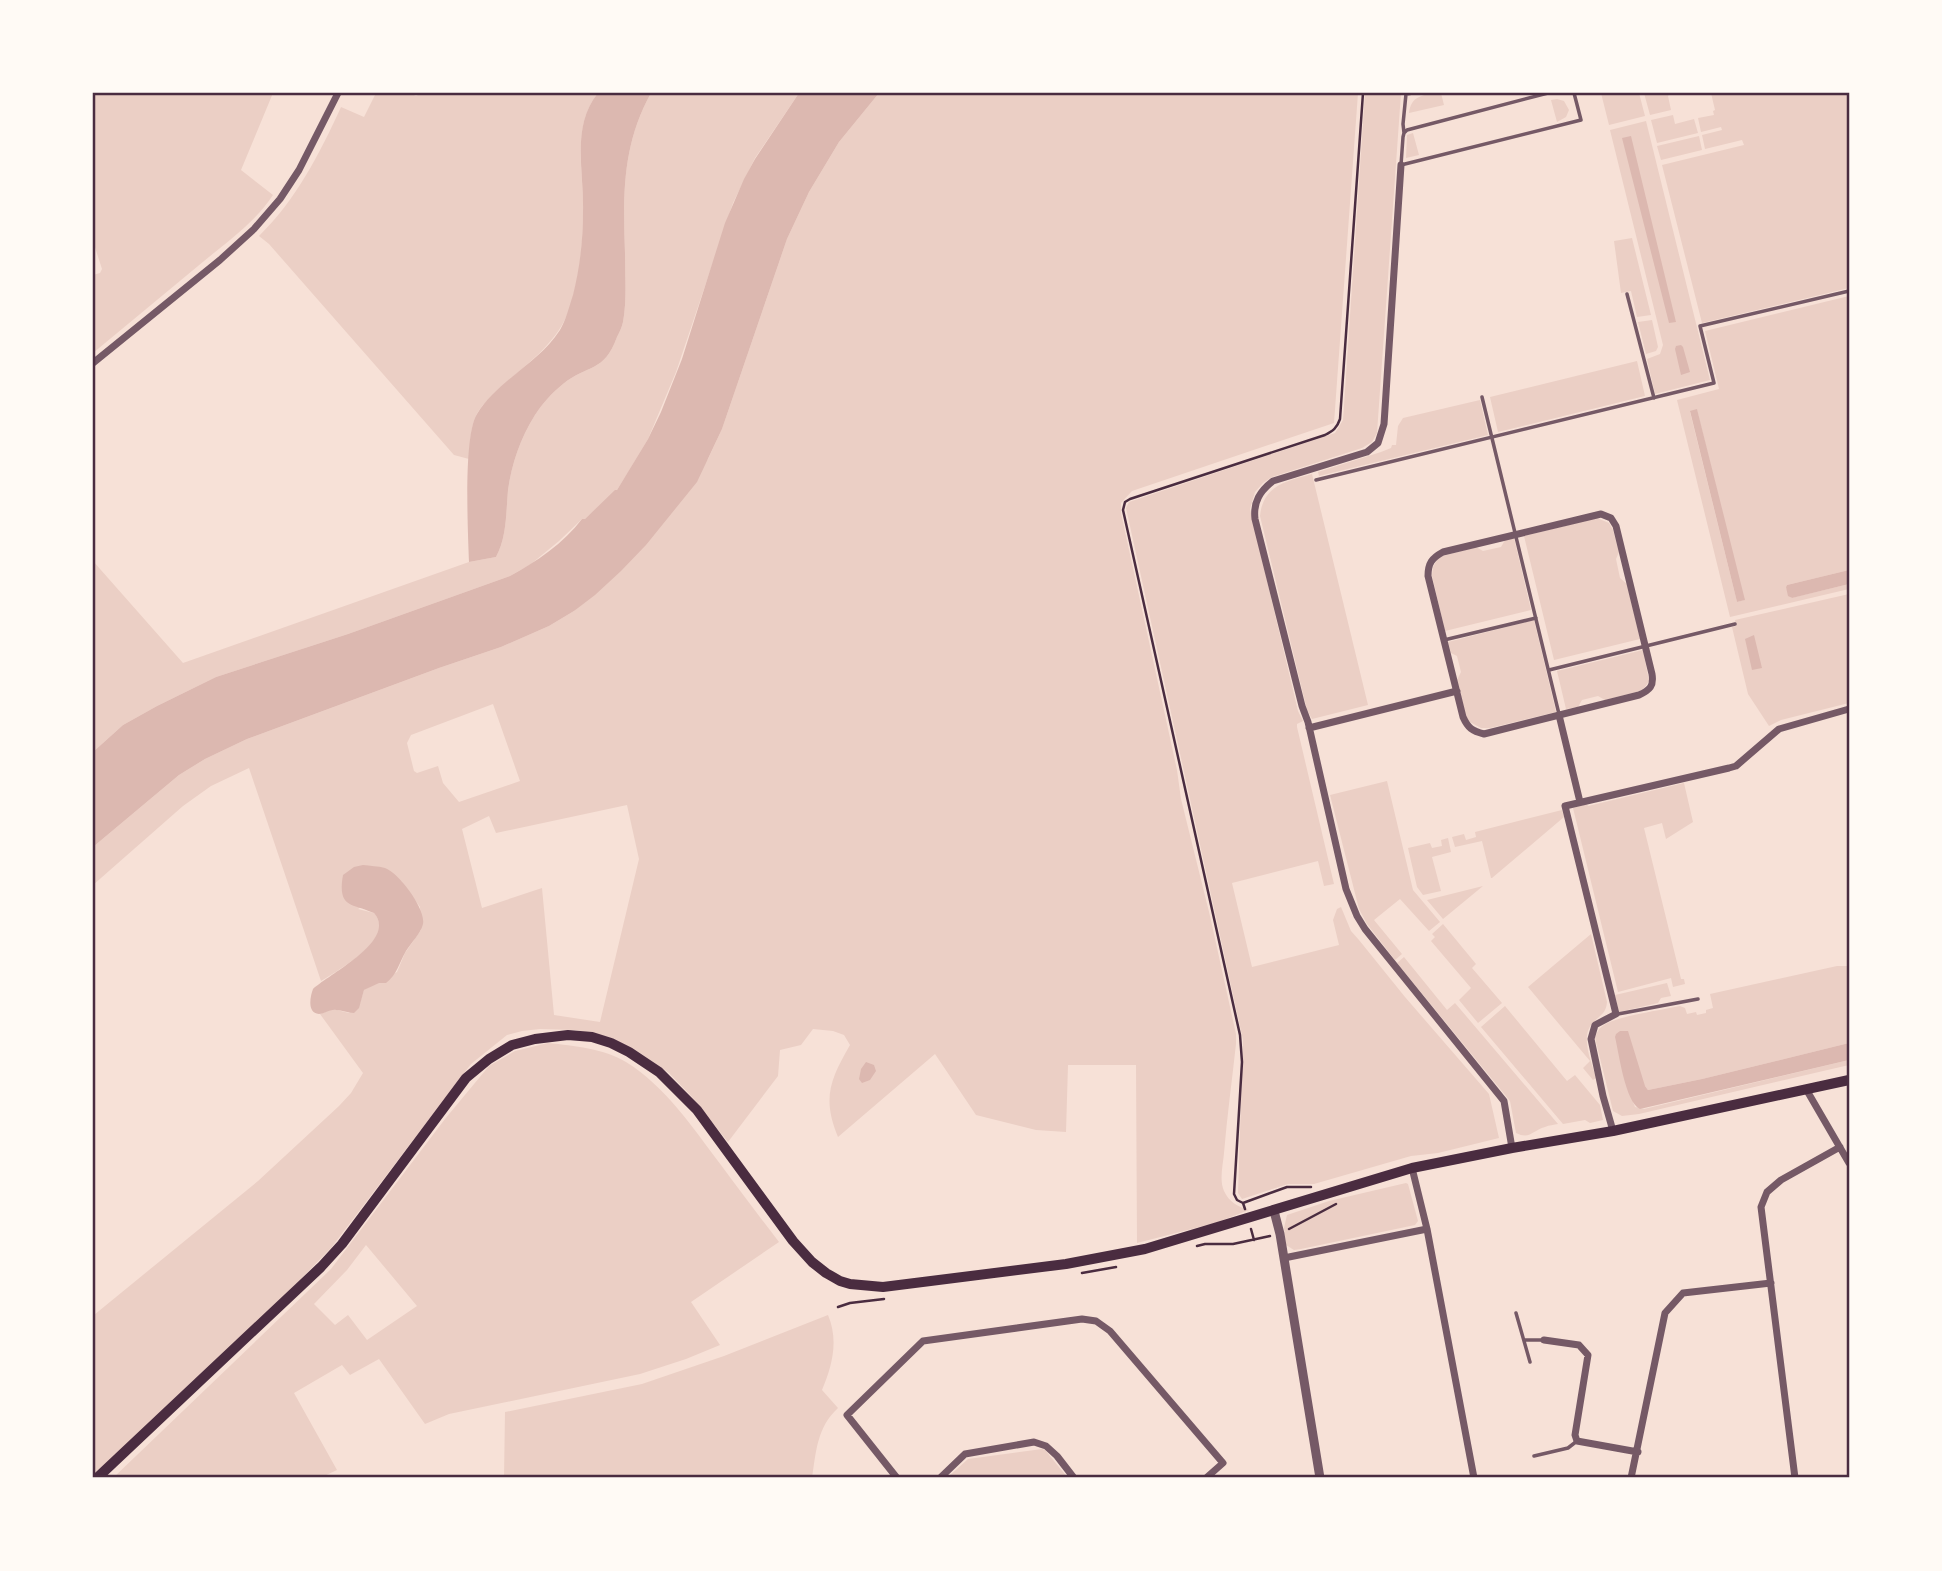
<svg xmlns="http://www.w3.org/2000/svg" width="1942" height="1571" viewBox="0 0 1942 1571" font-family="Commissioner,sans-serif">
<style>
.green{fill:#ebcfc5;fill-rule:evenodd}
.water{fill:#dcb8b0}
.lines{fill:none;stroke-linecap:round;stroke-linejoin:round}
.path{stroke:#4a2c40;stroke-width:2.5}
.service{stroke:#755966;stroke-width:3.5}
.minor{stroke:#755966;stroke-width:7}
.tertiary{stroke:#755966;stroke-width:9}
.secondary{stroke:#4a2c40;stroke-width:10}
.neatline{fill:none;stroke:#4a2c40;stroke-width:2.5}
</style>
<rect width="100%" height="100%" fill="#f7e1d7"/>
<path class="green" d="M 93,93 L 273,93 L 241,170 L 273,195 C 255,223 224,244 198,266 C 163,295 128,324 93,353 L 93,275 L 100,273 L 102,269 L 93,241 Z
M 376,93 L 409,93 L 416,96 L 422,93 L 598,93 C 571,127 584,170 583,211 C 583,244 580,278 569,310 C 557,344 524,366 499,389 C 491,397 479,407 475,418 C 470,431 470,446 469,459 L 454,455 L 269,244 L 259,236 C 296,200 320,153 341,107 L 364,117 Z
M 651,93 L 799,93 L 755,158 L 733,203 L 676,372 L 648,439 L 627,474 L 617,490 L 584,520 L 582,519 L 559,541 L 531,564 L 510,576 L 348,634 L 216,677 L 157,706 L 123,725 L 93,752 L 93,561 L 183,663 L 469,562 L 496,557 C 507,537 506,512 508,490 C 512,463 520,439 535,415 C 542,404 552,393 563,384 C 588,364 604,373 617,337 C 619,333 622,327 623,322 C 627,300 625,276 625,253 C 623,196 622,145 651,93 Z
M 879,93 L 1358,93 L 1334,423 L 1132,491 L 1121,503 L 1121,513 L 1177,770 L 1181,799 L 1210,916 L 1236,1034 L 1236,1044 C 1232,1080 1227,1117 1224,1153 C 1223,1165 1219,1180 1224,1191 C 1229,1202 1238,1207 1249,1210 L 1215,1223 L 1137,1243 L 1136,1065 L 1068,1065 L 1066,1132 L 1036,1130 L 976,1115 L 935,1054 L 838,1137 C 822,1098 830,1080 850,1045 L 844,1035 L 833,1031 L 813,1029 L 801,1045 L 780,1050 L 778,1076 L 728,1142 L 692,1097 L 669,1073 L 640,1053 L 627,1046 L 608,1037 L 576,1030 L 540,1029 L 522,1031 L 507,1035 L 471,1064 L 331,1248 L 289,1291 L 93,1478 L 93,1314 L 94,1315 L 258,1181 L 339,1106 L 351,1093 L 363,1073 L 320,1014 L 333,1009 L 349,1013 L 360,1003 L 364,990 L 397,972 L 405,953 L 421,930 L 420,907 L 401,881 L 358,909 L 374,913 C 397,938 338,970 321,981 L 249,768 L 211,786 L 183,806 L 93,885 L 93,847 L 179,775 L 205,759 L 247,739 L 439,668 L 501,647 L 549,626 L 574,611 L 708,459 L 722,429 L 787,239 L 809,192 L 839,142 ZM 493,704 L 520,781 L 459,802 L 443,783 L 438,766 L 417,773 L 414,771 L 407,743 L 411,735 ZM 627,805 L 639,859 L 600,1022 L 554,1015 L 542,888 L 482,908 L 462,829 L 489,816 L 496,833 Z
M 1365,93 L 1401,93 L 1377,433 L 1372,442 L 1362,448 L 1272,477 L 1263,483 L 1255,492 L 1250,509 L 1298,711 L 1303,721 L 1297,724 L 1297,727 L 1334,884 L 1324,886 L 1318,861 L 1232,883 L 1252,967 L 1339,945 L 1333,920 L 1337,909 L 1341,907 L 1351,931 L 1359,940 L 1405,997 L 1489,1094 L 1499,1138 L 1438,1153 L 1411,1156 L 1314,1184 L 1288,1184 L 1242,1199 L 1238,1193 L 1243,1040 L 1126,508 L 1129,502 L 1335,433 L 1343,420 Z
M 1433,93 L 1441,93 L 1444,105 L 1409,113 C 1411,98 1419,96 1433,93 Z
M 1601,93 L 1639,93 L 1645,116 L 1609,125 Z
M 1644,93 L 1670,93 L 1668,96 L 1671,110 L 1650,115 Z
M 1711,93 L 1849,93 L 1849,288 L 1702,323 L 1662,165 L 1744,145 L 1742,140 L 1705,149 L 1702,135 L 1722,130 L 1721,127 L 1701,132 L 1698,118 L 1714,115 L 1713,111 L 1715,110 Z
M 1557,99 L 1564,101 L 1569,110 L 1566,117 L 1557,122 L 1551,100 Z
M 1673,115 L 1675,124 L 1694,119 L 1698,133 L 1657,143 L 1651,120 Z
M 1646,121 L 1710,380 L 1655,394 L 1647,359 L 1660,354 L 1663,345 L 1610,130 Z
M 1413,133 L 1419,155 L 1406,158 L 1407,135 Z
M 1699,136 L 1702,150 L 1661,160 L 1657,146 Z
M 1632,238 L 1651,315 L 1637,317 L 1631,291 L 1621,293 L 1614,241 Z
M 1849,296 L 1849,570 L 1787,585 L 1786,587 L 1791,598 L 1849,584 L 1849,589 L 1730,617 L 1677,400 L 1719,389 L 1705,331 ZM 1697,410 L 1744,600 L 1737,602 L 1690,412 Z
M 1652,320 L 1658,347 L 1656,351 L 1646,354 L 1638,322 Z
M 1637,361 L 1645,396 L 1498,432 L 1490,397 Z
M 1480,400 L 1488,435 L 1319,476 L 1318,472 L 1381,452 L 1391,448 L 1392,445 L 1396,445 L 1398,426 L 1403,418 Z
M 1312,474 L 1368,705 L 1312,719 L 1307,710 L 1260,516 C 1263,485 1287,481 1312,474 Z
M 1597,518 L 1609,523 L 1613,530 L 1619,552 L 1616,559 L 1620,578 L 1627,584 L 1640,639 L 1554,660 L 1524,536 Z
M 1514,538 L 1531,610 L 1445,631 L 1432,576 L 1433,567 L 1437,560 L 1443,556 L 1476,547 L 1483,551 L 1501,547 L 1505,540 Z
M 1849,594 L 1849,703 L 1781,720 L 1769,726 L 1748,694 L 1732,627 L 1736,626 L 1735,620 Z
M 1534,620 L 1556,712 L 1490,728 L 1481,728 L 1470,722 L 1466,717 L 1457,680 L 1461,672 L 1457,656 L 1451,653 L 1448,642 Z
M 1643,650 L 1649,681 L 1645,687 L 1640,691 L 1605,700 L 1598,696 L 1582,700 L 1578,707 L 1566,709 L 1557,671 Z
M 1387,781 L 1413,890 L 1440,922 L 1429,931 L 1400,899 L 1374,920 L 1402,954 L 1395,960 L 1367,924 L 1359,909 L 1330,795 Z
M 1684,783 L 1693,822 L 1666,839 L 1662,823 L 1644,828 L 1681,979 L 1684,979 L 1685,984 L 1673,987 L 1671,978 L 1618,992 L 1573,808 L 1587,804 L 1588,806 Z
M 1562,810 L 1564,817 L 1492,878 L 1491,878 L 1482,841 L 1455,847 L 1452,837 L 1464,834 L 1466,840 L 1476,837 L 1475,832 Z
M 1448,838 L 1451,852 L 1432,857 L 1441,891 L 1423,895 L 1417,887 L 1408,848 L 1430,843 L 1432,848 L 1442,846 L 1441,840 Z
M 1483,886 L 1443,919 L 1427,900 Z
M 1443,924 L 1476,964 L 1472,968 L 1502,1003 L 1478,1023 L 1459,1000 L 1471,988 L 1431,941 L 1435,937 L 1432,934 Z
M 1591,934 L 1607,1002 C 1606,1015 1599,1015 1592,1024 C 1580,1037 1592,1063 1596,1078 L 1593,1080 L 1583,1068 L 1590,1061 L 1528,987 Z
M 1404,957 L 1447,1010 L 1455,1003 L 1558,1124 C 1554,1125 1549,1125 1545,1127 C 1533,1130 1530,1140 1516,1133 L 1510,1101 L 1397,963 Z
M 1837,966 L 1849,966 L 1849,1043 L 1702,1079 L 1648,1090 L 1645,1086 L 1625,1081 L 1635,1107 L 1644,1109 L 1849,1060 L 1849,1065 L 1639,1114 L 1622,1116 L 1613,1111 L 1595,1038 C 1597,1032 1599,1028 1604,1025 C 1618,1016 1662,1010 1680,1006 L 1685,1008 L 1687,1014 L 1696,1012 L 1697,1015 L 1706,1013 L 1706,1010 L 1713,1008 L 1710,994 Z
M 1667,983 L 1671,996 L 1661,998 L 1658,1003 L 1619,1012 L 1615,995 Z
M 1505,1006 L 1567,1081 L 1575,1075 L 1600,1105 L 1603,1120 L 1590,1123 L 1585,1120 L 1563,1124 L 1481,1027 Z
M 548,1043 C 575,1046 602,1048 626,1062 C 666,1087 693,1128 721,1165 C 740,1191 759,1216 779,1242 L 691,1302 L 720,1345 L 686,1359 L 640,1374 L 449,1414 L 425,1424 L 379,1359 L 350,1375 L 342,1365 L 294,1393 L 337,1470 L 320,1478 L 113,1478 L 331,1269 L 445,1119 L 489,1066 L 515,1051 ZM 366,1245 L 417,1306 L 367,1340 L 348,1315 L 335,1325 L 314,1304 L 347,1270 Z
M 1406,1183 L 1408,1184 L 1418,1221 L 1415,1225 L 1301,1249 L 1294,1250 L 1286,1245 L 1284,1228 L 1287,1215 L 1329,1201 Z
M 828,1315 C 839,1341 832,1366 822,1390 L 838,1408 C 817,1427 816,1452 812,1478 L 504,1478 L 505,1412 L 642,1384 L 724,1356 Z
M 1042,1449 L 1045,1450 L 1068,1478 L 947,1478 L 968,1459 Z"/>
<path class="water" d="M 598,93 L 651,93 C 622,145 623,196 625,253 C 625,276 627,300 623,322 C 622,327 619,333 617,337 C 604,373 588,364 563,384 C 552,393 542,404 535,415 C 520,439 512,463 508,490 C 506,512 507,537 496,557 L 469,562 C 468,531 463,436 477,414 C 498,380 539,363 560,330 C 566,320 569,307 573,295 C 580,267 583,240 583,211 C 584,170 571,126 598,93 Z
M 799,93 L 879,93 L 839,142 L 809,192 L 787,239 L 722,429 L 697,482 L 646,545 L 621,571 L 595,595 L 574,611 L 549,626 L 524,637 L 501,647 L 439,668 L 247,739 L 205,759 L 179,775 L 93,847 L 93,752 L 123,725 L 157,706 L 216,677 L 348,634 L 510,576 C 536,562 564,543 582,519 L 585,519 L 615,490 L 617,490 L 648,439 L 661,412 L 682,359 L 725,223 L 744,179 L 755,159 Z
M 1631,136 L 1676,322 L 1669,323 L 1622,138 Z
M 1681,345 L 1683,347 L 1690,372 L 1681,375 L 1675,349 L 1676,346 Z
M 1697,409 L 1745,600 L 1737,602 L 1690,411 Z
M 1849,570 L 1849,584 L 1792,598 L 1788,596 L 1786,587 L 1787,585 Z
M 1754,635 L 1762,668 L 1752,670 L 1745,639 Z
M 363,865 C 370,866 378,866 385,868 C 399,873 426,909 423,924 C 421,933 411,943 406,951 C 399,963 397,975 386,983 L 379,983 L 364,990 L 359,1008 L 354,1013 C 348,1013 342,1010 336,1010 C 330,1009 325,1014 319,1014 C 307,1013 310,997 313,989 C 329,974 398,940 374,913 C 353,903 337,909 343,875 L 354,867 Z
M 1620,1031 L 1628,1031 L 1645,1086 L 1648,1090 L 1702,1079 L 1849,1043 L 1849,1060 L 1640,1109 C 1625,1102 1619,1053 1615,1037 L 1616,1034 Z
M 866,1062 L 874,1065 L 876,1071 L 870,1080 L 862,1083 L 859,1079 L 861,1069 Z"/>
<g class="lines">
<path class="path" d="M 1243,1203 L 1287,1187 L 1311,1187
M 1245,1209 L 1243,1203 L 1237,1200 L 1234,1194 L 1242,1062 L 1240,1035 L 1123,510 L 1125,502 L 1130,499 L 1325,435 C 1333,431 1337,428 1340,419 L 1363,93
M 1251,1229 L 1254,1240
M 1289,1229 L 1336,1204
M 1197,1246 L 1205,1244 L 1233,1244 L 1270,1236
M 1082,1273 L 1116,1267
M 838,1307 L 850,1303 L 884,1299"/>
<path class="service" d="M 1548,93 L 1407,130 L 1404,133 L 1403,137 L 1401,165 L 1581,120 L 1574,93
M 1404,133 L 1403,124 L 1406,94 L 1413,93
M 1627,294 L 1654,398
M 1482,397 L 1559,714
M 1316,480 L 1714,383 L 1700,326 L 1849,291
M 1444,640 L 1536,618
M 1549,670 L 1735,624
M 1618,1014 L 1698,999
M 1516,1313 L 1530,1362
M 1524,1340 L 1543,1340
M 1534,1456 L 1568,1448 L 1577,1441"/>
<path class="minor" d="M 1401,165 L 1384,424 L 1378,443 L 1367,452 L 1273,481 C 1260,491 1253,502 1255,519 L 1302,706 L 1308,722 L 1346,889 L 1357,916 L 1365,929 L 1504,1101 L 1512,1148
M 93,363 L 220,260 L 254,229 L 280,199 L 299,170 L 338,93
M 1601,514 L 1611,518 L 1616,526 L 1652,674 C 1654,686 1650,690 1639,695 L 1484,734 C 1472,731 1468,728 1463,717 L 1428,576 C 1428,563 1432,558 1443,552 Z
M 1559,715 L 1580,802
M 1309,728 L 1457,691
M 1806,1089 L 1849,1163
M 1613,1131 L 1603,1096 L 1591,1039 L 1595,1025 L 1616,1014 L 1565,806 L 1729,768 L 1736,766 L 1779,729 L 1849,709
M 1412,1168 L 1427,1229 L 1474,1478
M 1284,1258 L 1427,1229
M 1544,1340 L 1579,1345 L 1588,1355 L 1575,1435 L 1577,1441 L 1638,1452
M 897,1478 L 847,1415 L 923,1341 L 1082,1319 L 1096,1321 L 1110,1331 L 1223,1463 L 1206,1478
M 940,1478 L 965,1454 L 1034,1442 L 1046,1446 L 1057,1456 L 1074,1478
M 1631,1478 L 1665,1313 L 1683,1293 L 1771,1283
M 1795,1478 L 1761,1207 L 1767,1192 L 1781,1180 L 1840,1147"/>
<path class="tertiary" d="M 1274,1211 L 1280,1234 L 1320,1478"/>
<path class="secondary" d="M 97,1478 L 321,1267 L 342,1244 L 466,1078 L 489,1059 L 512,1045 L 535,1039 L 568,1035 L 592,1037 L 611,1043 L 629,1052 L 659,1072 L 697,1110 L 793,1241 L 812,1262 L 826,1273 L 840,1281 L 850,1284 L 883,1287 L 1066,1264 L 1145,1249 L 1412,1168 L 1512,1148 L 1613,1131 L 1849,1080"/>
</g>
<rect width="1942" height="1571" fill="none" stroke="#fffaf5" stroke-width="189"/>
<rect x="94" y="94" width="1754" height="1382" class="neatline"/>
</svg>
